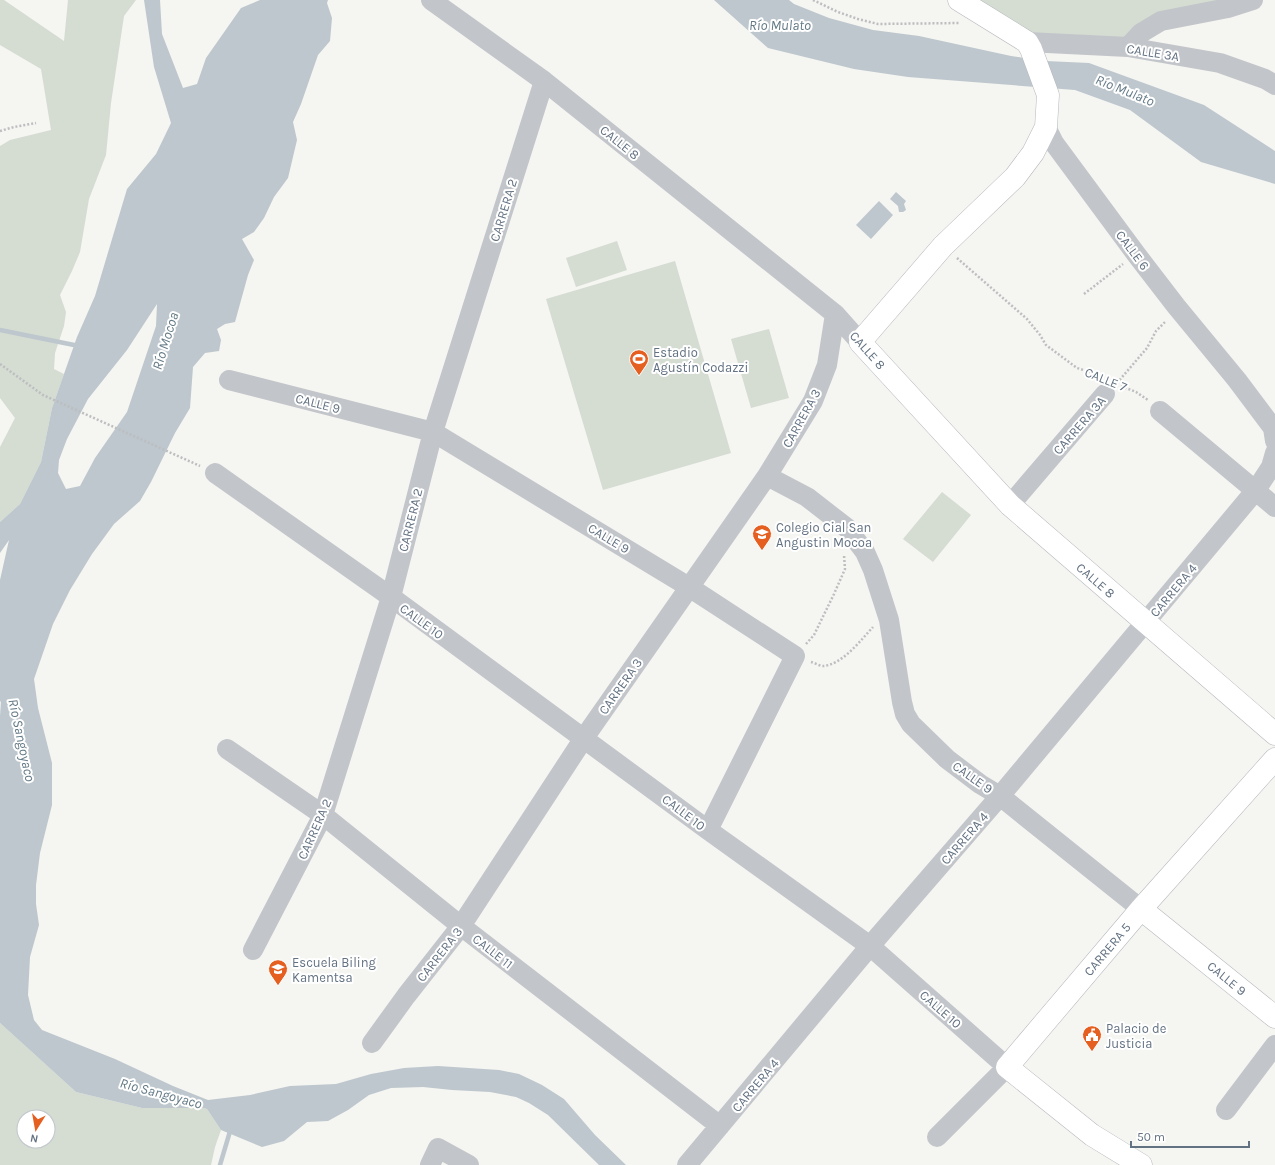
<svg xmlns="http://www.w3.org/2000/svg" width="1275" height="1165" viewBox="0 0 1275 1165" font-family="Karla,sans-serif">
<style>
.green{fill:#d5dcd2;fill-rule:evenodd}
.water{fill:#bdc7cd;fill-rule:evenodd}
.lines{fill:none;stroke-linecap:round;stroke-linejoin:round}
.stream{stroke:#bdc7cd;stroke-width:4.5}
.major-casing{stroke:#b5b9bd;stroke-width:23}
.path{stroke:#bcbec0;stroke-width:2.5;stroke-dasharray:2 2;stroke-linecap:butt}
.minor{stroke:#c2c5c9;stroke-width:20}
.major{stroke:#fff;stroke-width:22}
.labels{text-anchor:middle;stroke-width:4;stroke-linejoin:round;paint-order:stroke}
.street-label{font-size:13px;fill:#637282;stroke:#fff}
.poi-label{font-size:13px;fill:#637282;stroke:#fff;text-anchor:start}
.water-label{font-size:14px;font-style:italic;fill:#637a86;stroke:#fff}
</style>
<rect width="100%" height="100%" fill="#f5f5f1"/>
<path class="green" d="M 0,0 L 4,0 L 64,41 L 68,0 L 136,0 L 124,16 L 111,103 L 106,155 L 89,199 L 80,252 L 72,271 L 60,295 L 66,312 L 64,326 L 55,353 L 54,369 L 64,374 L 52,408 L 41,462 L 20,504 L 0,522 L 0,447 L 15,418 L 0,398 L 0,146 L 10,140 L 51,130 L 41,69 L 0,45 Z
M 959,0 L 1253,0 L 1161,21 L 1128,47 L 1027,42 Z
M 617,241 L 627,270 L 576,287 L 566,258 Z
M 675,261 L 731,453 L 603,490 L 546,299 Z
M 769,329 L 789,398 L 751,408 L 731,339 Z
M 942,492 L 971,515 L 933,562 L 903,539 Z
M 0,1023 L 76,1092 L 142,1108 L 187,1108 L 195,1106 L 207,1109 L 221,1130 L 215,1147 L 211,1165 L 0,1165 ZM 24,1117 L 48,1117 L 48,1141 L 24,1141 Z"/>
<path class="water" d="M 144,0 L 160,0 L 162,34 L 183,88 L 197,84 L 206,58 L 241,8 L 260,0 L 328,0 L 327,3 L 332,18 L 330,41 L 318,55 L 301,104 L 293,122 L 297,140 L 288,178 L 274,197 L 264,218 L 254,232 L 242,239 L 254,260 L 248,275 L 235,322 L 225,324 L 217,329 L 221,340 L 219,351 L 205,353 L 193,367 L 190,408 L 175,433 L 151,482 L 140,501 L 114,524 L 92,554 L 70,590 L 53,624 L 34,679 L 38,708 L 52,763 L 52,805 L 40,853 L 36,885 L 36,904 L 39,925 L 30,957 L 28,995 L 34,1020 L 42,1030 L 115,1059 L 173,1086 L 208,1100 L 250,1095 L 290,1086 L 336,1084 L 371,1074 L 404,1068 L 438,1066 L 499,1070 L 519,1074 L 542,1085 L 564,1099 L 595,1135 L 626,1165 L 599,1165 L 548,1115 L 529,1103 L 516,1097 L 490,1092 L 452,1090 L 423,1087 L 391,1088 L 369,1095 L 348,1110 L 328,1121 L 307,1122 L 284,1141 L 262,1147 L 221,1130 L 207,1109 L 195,1106 L 187,1108 L 142,1108 L 76,1092 L 0,1023 L 0,716 L 1,701 L 0,702 L 0,580 L 9,540 L 0,553 L 0,522 L 20,504 L 41,462 L 52,408 L 77,337 L 95,296 L 127,189 L 156,154 L 171,123 L 154,67 ZM 157,304 L 156,326 L 127,412 L 95,458 L 80,486 L 66,489 L 58,473 L 59,460 L 67,439 L 88,399 L 127,350 Z
M 714,0 L 789,0 L 794,4 L 829,18 L 873,30 L 919,36 L 1011,56 L 1046,61 L 1089,63 L 1204,105 L 1275,151 L 1275,184 L 1201,162 L 1130,110 L 1075,90 L 908,77 L 854,69 L 768,48 Z
M 896,192 L 906,201 L 904,204 L 906,210 L 903,212 L 899,212 L 898,206 L 890,199 Z
M 879,201 L 893,215 L 871,239 L 856,225 Z"/>
<g class="lines">
<path class="stream" d="M 0,330 L 79,346
M 220,1165 L 231,1128"/>
<defs>
<path id="major" d="M 959,0 L 1027,42 L 1031,49 L 1048,95 L 1046,127 L 1033,153 L 1015,177 L 943,246 L 860,342 L 1010,505 L 1275,734
M 1141,909 L 1275,1017
M 1141,1165 L 1092,1135 L 1007,1067 L 1141,909 L 1275,759"/>
</defs>
<use href="#major" class="major-casing"/>
<path class="path" d="M 813,0 L 838,12 L 858,19 L 878,24 L 959,23
M 0,131 L 14,127 L 36,123
M 957,258 L 1027,319 L 1040,335 L 1046,345 L 1077,368 L 1103,376
M 1084,294 L 1123,264
M 0,364 L 43,395 L 200,466
M 1117,383 L 1147,348 L 1156,331 L 1166,321
M 1121,386 L 1136,392 L 1148,400
M 806,644 L 814,635 L 834,594 L 845,569 L 844,555
M 811,662 C 815,663 820,666 823,666 C 842,665 861,640 873,627"/>
<path class="minor" d="M 431,0 L 544,81 L 835,314 L 860,342
M 1027,42 L 1128,47 L 1220,63 L 1265,79 L 1275,85
M 1128,47 L 1141,33 L 1161,21 L 1228,8 L 1253,0
M 1046,127 L 1054,143 L 1136,254 L 1176,306 L 1237,380 L 1273,428 L 1275,441
M 229,380 L 433,432 L 689,587 L 795,656 L 708,830
M 1160,411 L 1275,507
M 215,473 L 391,597 L 708,830 L 870,946 L 1007,1067 L 937,1137
M 767,476 L 807,497 L 847,528 L 865,552 L 873,570 L 889,620 L 902,702 L 905,714 L 911,724 L 947,759 L 980,784 L 1000,796 L 1141,909
M 1010,505 L 1105,394
M 227,749 L 323,815 L 461,926 L 720,1126
M 253,950 L 323,815 L 391,597 L 433,432 L 544,81
M 372,1043 L 406,996 L 461,926 L 584,738 L 767,476 L 813,401 L 827,365 L 835,314
M 1226,1110 L 1275,1045
M 430,1165 L 438,1148 L 469,1165
M 687,1165 L 870,946 L 1000,796 L 1256,490 L 1271,467 L 1275,453"/>
<use href="#major" class="major"/>
</g>
<defs>
<symbol id="stadium-pin" viewBox="-11 -11 22 30"><path d="M0 17L-7.5 6A9.5 9.5 0 1 1 7.5 6Z" fill="#e55f21" stroke="#fff"/><path d="M0-5a6.5 5 0 1 0 0 10a6.5 5 0 1 0 0-10ZM-3.5-1.8h7v3.6h-7Z" fill="#fff"/></symbol>
<symbol id="school-pin" viewBox="-11 -11 22 30"><path d="M0 17L-7.5 6A9.5 9.5 0 1 1 7.5 6Z" fill="#e55f21" stroke="#fff"/><path d="M0-5L7-2L0 1L-7-2ZM-4 1L0 2.5L4 1V4Q0 6-4 4Z" fill="#fff"/></symbol>
<symbol id="civic-pin" viewBox="-11 -11 22 30"><path d="M0 17L-7.5 6A9.5 9.5 0 1 1 7.5 6Z" fill="#e55f21" stroke="#fff"/><path d="M-.6-6.5H3V-4.5H.6V-3L4-1V1h2V6H-6V1h2V-1L-.6-3ZM-1.2 2.5V6h2.4V2.5Z" fill="#fff"/></symbol>
</defs>
<g fill-rule="evenodd">
<use href="#stadium-pin" x="628" y="348" width="22" height="30"/>
<use href="#school-pin" x="751" y="523" width="22" height="30"/>
<use href="#school-pin" x="267" y="958" width="22" height="30"/>
<use href="#civic-pin" x="1081" y="1024" width="22" height="30"/>
</g>
<g class="labels">
<g class="street-label">
<text transform="translate(1153 52) rotate(9)" y="5">CALLE 3A</text>
<text transform="translate(620 142) rotate(39)" y="5">CALLE 8</text>
<text transform="translate(503 210) rotate(-73)" y="5">CARRERA 2</text>
<text transform="translate(1133 250) rotate(53)" y="5">CALLE 6</text>
<text transform="translate(868 350) rotate(48)" y="5">CALLE 8</text>
<text transform="translate(1106 379) rotate(22)" y="5">CALLE 7</text>
<text transform="translate(318 403) rotate(14)" y="5">CALLE 9</text>
<text transform="translate(801 418) rotate(-61)" y="5">CARRERA 3</text>
<text transform="translate(1079 425) rotate(-49)" y="5">CARRERA 3A</text>
<text transform="translate(410 520) rotate(-76)" y="5">CARRERA 2</text>
<text transform="translate(609 538) rotate(31)" y="5">CALLE 9</text>
<text transform="translate(1096 580) rotate(41)" y="5">CALLE 8</text>
<text transform="translate(1173 590) rotate(-50)" y="5">CARRERA 4</text>
<text transform="translate(422 621) rotate(36)" y="5">CALLE 10</text>
<text transform="translate(620 686) rotate(-55)" y="5">CARRERA 3</text>
<text transform="translate(973 777) rotate(35)" y="5">CALLE 9</text>
<text transform="translate(684 812) rotate(37)" y="5">CALLE 10</text>
<text transform="translate(314 829) rotate(-66)" y="5">CARRERA 2</text>
<text transform="translate(964 838) rotate(-49)" y="5">CARRERA 4</text>
<text transform="translate(1107 949) rotate(-50)" y="5">CARRERA 5</text>
<text transform="translate(493 951) rotate(38)" y="5">CALLE 11</text>
<text transform="translate(439 954) rotate(-52)" y="5">CARRERA 3</text>
<text transform="translate(1227 978) rotate(39)" y="5">CALLE 9</text>
<text transform="translate(941 1009) rotate(41)" y="5">CALLE 10</text>
<text transform="translate(755 1085) rotate(-50)" y="5">CARRERA 4</text>
</g>
<g class="poi-label">
<text x="653" y="357">Estadio<tspan x="653" dy="15">Agustín Codazzi</tspan></text>
<text x="776" y="532">Colegio Cial San<tspan x="776" dy="15">Angustin Mocoa</tspan></text>
<text x="292" y="967">Escuela Biling<tspan x="292" dy="15">Kamentsa</tspan></text>
<text x="1106" y="1033">Palacio de<tspan x="1106" dy="15">Justicia</tspan></text>
</g>
<g class="water-label">
<text x="780" y="30">Río Mulato</text>
<text transform="translate(1125 90) rotate(22)" y="5">Río Mulato</text>
<text transform="translate(165 341) rotate(-73)" y="5">Río Mocoa</text>
<text transform="translate(22 740) rotate(78)" y="5">Río Sangoyaco</text>
<text transform="translate(161 1093) rotate(15)" y="5">Río Sangoyaco</text>
</g>
</g>
<g transform="translate(36 1129) rotate(191)"><circle r="19" fill="#ffffff" stroke="#c1c7cd"/>
<path d="M0-3L7 15L0 10L-7 15Z" fill="#e55f21"/>
<text y="-6" font-size="11" font-weight="bold" text-anchor="middle" fill="#637282">N</text>
</g>
<path d="M1131 1141v6h118v-6" fill="none" stroke="#637282" stroke-width="2"/>
<text x="1137" y="1141" font-size="12" fill="#637282" stroke="#ffffff" stroke-width="3" paint-order="stroke">50 m</text>
</svg>
